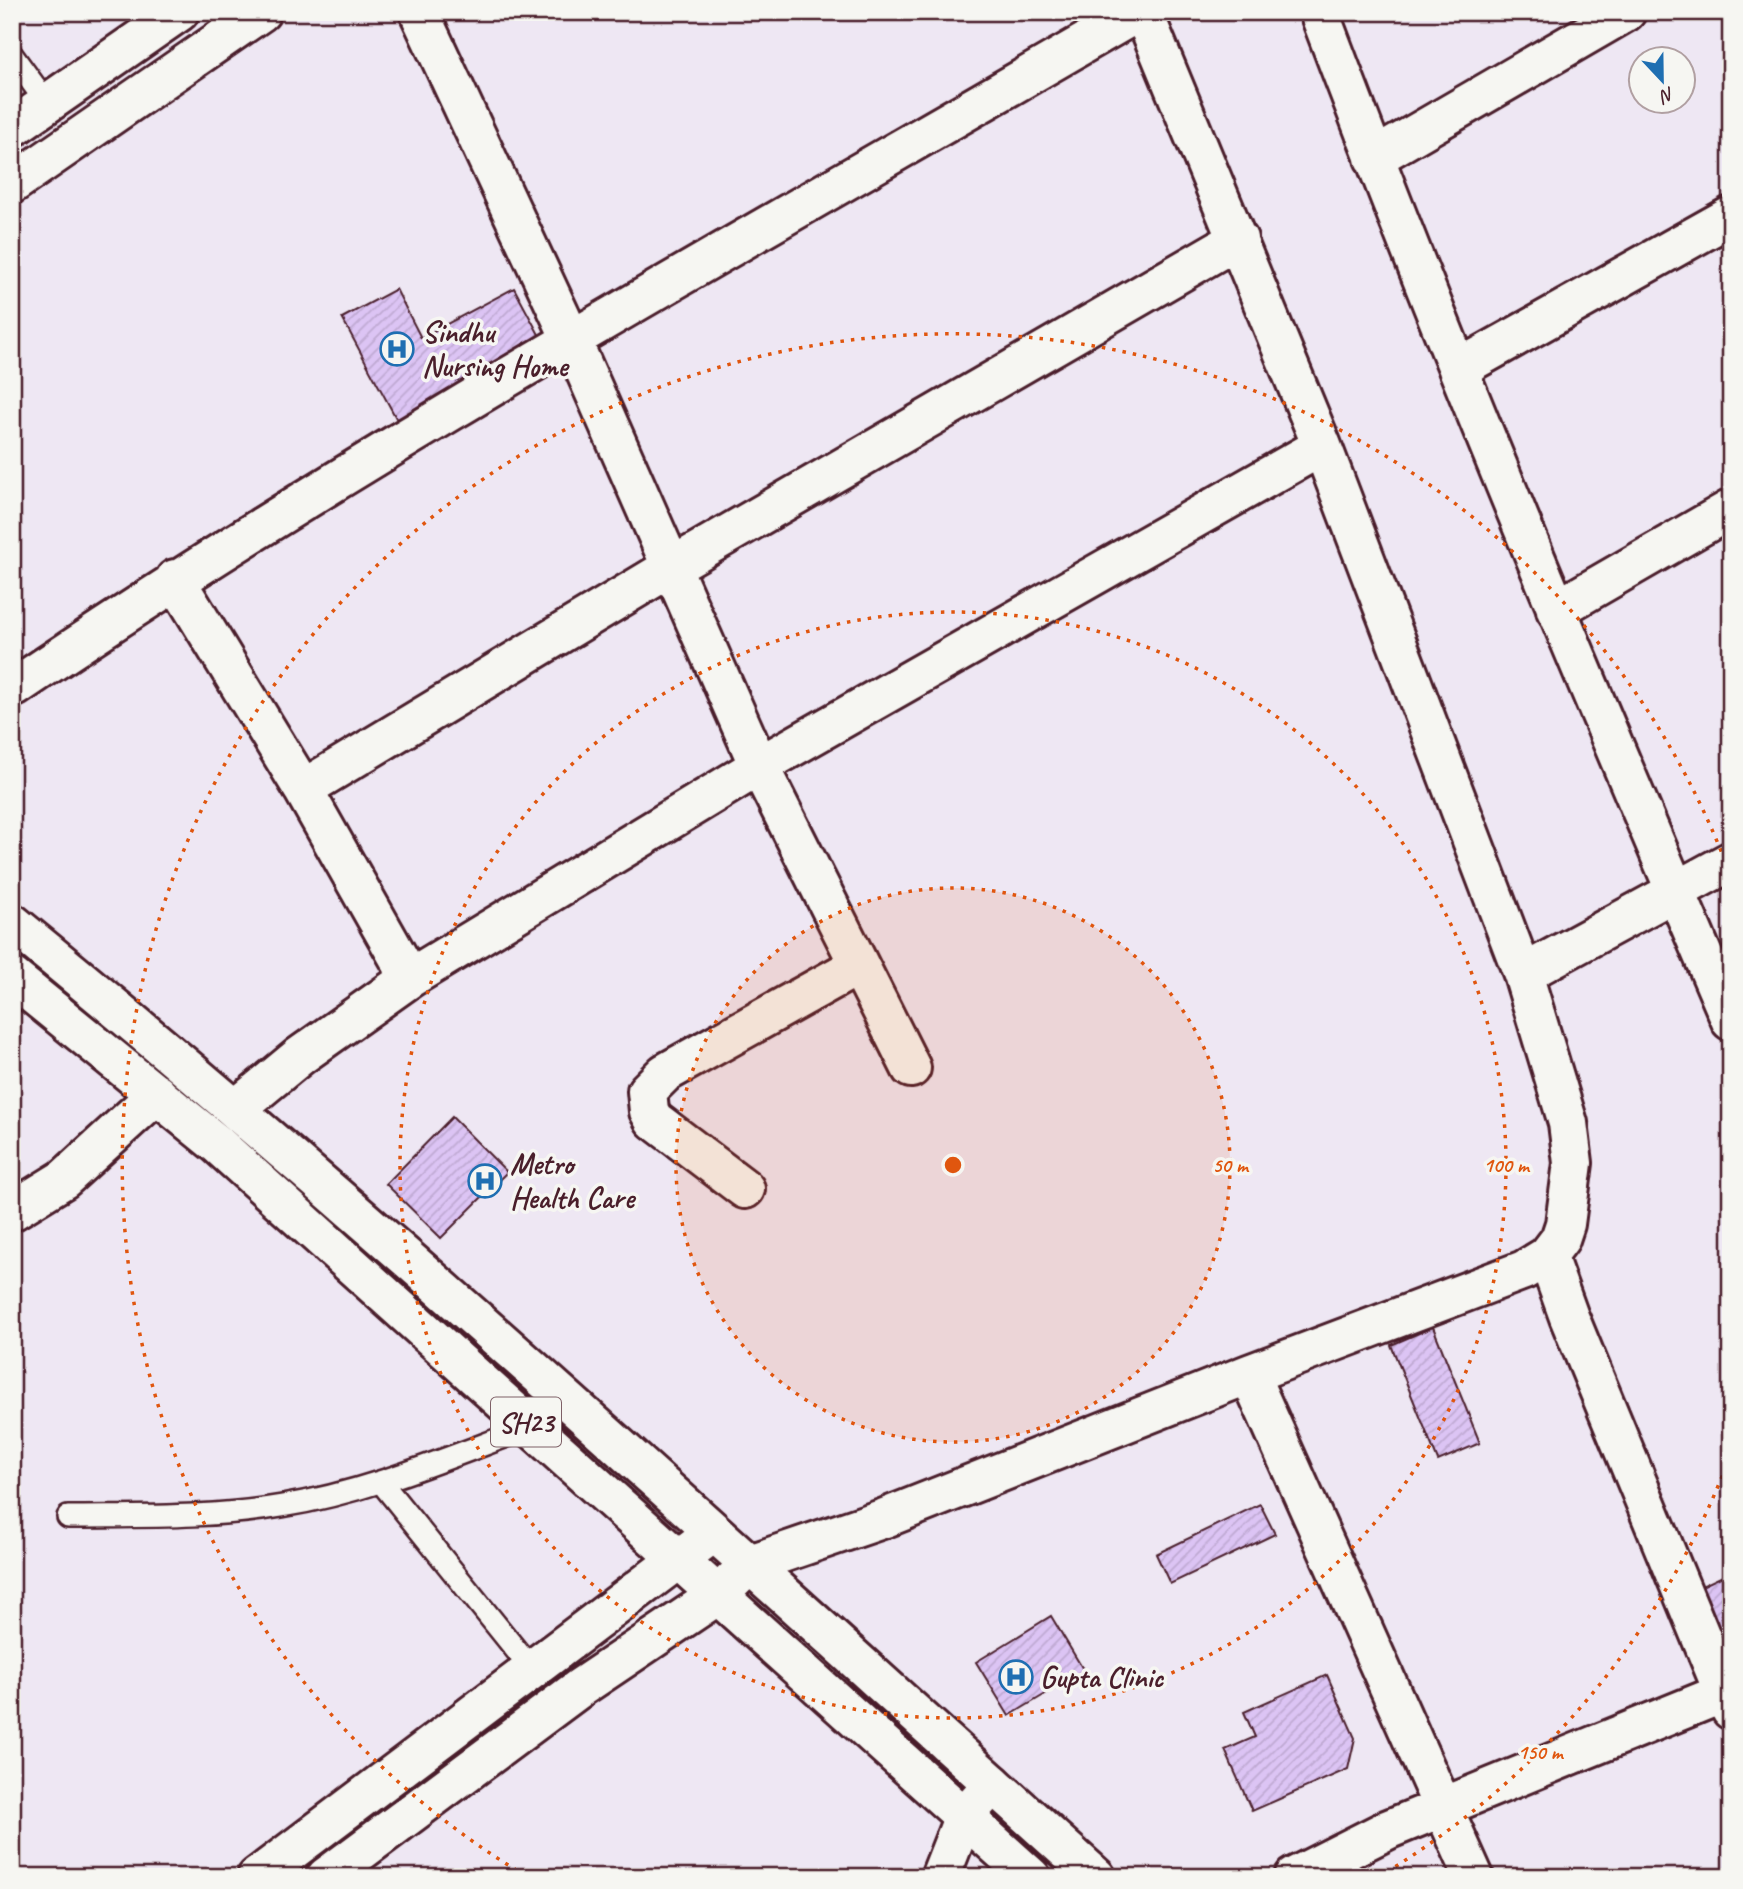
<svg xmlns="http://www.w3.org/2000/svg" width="1743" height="1889" viewBox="0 0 1743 1889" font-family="Caveat,sans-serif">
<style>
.building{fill:url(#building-hatch);stroke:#4a1f2b;stroke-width:2}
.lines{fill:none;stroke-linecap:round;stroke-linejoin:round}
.service-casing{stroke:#4a1f2b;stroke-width:26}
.minor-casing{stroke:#4a1f2b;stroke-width:44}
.secondary-casing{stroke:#4a1f2b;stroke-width:44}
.primary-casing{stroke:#4a1f2b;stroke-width:44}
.service{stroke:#f6f6f2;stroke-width:21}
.minor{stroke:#f6f6f2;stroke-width:38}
.secondary{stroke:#f6f6f2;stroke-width:38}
.primary{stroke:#f6f6f2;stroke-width:38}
.ring{fill:none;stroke:#e0560e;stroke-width:3.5;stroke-dasharray:3.5 7}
.labels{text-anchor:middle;stroke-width:7;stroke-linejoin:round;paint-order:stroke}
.shield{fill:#f6f6f2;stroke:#7e6067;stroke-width:2}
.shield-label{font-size:28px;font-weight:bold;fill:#4a1f2b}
.poi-label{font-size:30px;font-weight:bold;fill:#4a1f2b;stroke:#f6f6f2;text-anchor:start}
.centre{fill:#e0560e;stroke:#f6f6f2;stroke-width:3.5}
.ring-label{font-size:21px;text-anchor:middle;font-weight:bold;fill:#e0560e;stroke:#f6f6f2;stroke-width:7;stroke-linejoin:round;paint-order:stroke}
</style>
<defs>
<pattern id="building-hatch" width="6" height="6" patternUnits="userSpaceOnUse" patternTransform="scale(1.75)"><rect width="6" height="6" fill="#dcc4f4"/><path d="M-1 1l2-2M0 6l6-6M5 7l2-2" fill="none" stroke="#bea8d1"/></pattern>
</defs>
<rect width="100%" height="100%" fill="#eee7f3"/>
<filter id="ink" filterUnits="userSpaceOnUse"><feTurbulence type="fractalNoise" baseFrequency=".0143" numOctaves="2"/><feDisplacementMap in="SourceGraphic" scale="14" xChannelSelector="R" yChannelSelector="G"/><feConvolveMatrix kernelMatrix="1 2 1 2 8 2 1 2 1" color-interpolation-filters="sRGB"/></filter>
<g filter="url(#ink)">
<path class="building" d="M 514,288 L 543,342 L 397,420 L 342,318 L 396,289 L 421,338 Z
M 452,1117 L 507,1172 L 441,1238 L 386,1184 Z
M 1433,1327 L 1480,1443 L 1438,1461 L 1391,1345 Z
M 1260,1504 L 1275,1534 L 1170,1584 L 1156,1554 Z
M 1731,1572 L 1731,1669 L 1689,1592 Z
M 1051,1616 L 1084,1671 L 1009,1716 L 976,1662 Z
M 1327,1675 L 1355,1738 L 1348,1769 L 1252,1811 L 1225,1750 L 1255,1737 L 1244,1712 Z"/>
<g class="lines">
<defs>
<path id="service" d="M 12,55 L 47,103
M 381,1482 L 533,1671
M 68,1517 C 139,1516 212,1518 282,1506 C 368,1492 449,1457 531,1427"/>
<path id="minor" d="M 419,12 L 572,341 L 759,766 L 911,1068
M 1319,12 C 1447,353 1588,687 1731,1021
M 1374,158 L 1626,12
M 1458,369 L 1731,216
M 175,579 L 303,789 L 410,978
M 1556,610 L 1731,509
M 15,687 C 376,443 760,232 1138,12
M 303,789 L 673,566 L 1238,239
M 1523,974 L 1731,861
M 237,1108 L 300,1056 L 410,978 L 759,766 L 1322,446
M 745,1189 L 654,1120 L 649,1111 L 647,1091 L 665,1073 L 859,965
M 12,1211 L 64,1179 L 157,1094
M 1547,1256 L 1569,1317 L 1731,1710
M 1249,1374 L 1474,1877
M 257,1877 L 713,1533
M 326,1877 L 581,1687 L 718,1595 L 750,1564 L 885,1518 L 1249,1374 L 1524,1270 L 1547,1256 L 1560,1239 L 1565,1224 L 1573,1163 L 1568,1123 L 1523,974 L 1322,446 L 1143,12
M 940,1877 L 964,1816 L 993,1784
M 1294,1877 L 1389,1829 L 1731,1690"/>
<path id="secondary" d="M 12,128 L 179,12
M 12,184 L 261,12"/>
<path id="primary" d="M 12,923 C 385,1227 738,1555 1096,1877
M 12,977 L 217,1144 L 1031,1877"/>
</defs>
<use href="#service" class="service-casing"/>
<use href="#minor" class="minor-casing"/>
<use href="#secondary" class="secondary-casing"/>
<use href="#primary" class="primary-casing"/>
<use href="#service" class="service"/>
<use href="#minor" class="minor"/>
<use href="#secondary" class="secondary"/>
<use href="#primary" class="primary"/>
</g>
</g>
<circle cx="953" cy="1165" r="277" fill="#e0560e" fill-opacity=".12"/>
<g class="ring">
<circle cx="953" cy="1165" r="277"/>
<circle cx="953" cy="1165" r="553"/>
<path d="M1730 1456A830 830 0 0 1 1380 1876M526 1876A830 830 0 1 1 1730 874"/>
</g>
<defs>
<symbol id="hospital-ring" viewBox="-11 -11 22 22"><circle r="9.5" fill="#f6f6f2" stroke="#1f6fb2" stroke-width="1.5"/><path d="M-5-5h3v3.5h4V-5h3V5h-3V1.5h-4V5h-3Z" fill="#1f6fb2"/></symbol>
</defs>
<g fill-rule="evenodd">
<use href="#hospital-ring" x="378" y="330" width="38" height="38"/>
<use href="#hospital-ring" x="466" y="1162" width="38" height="38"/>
<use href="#hospital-ring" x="997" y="1658" width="38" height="38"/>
</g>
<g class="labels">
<rect class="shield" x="491" y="1397.5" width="70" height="49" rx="5"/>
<g class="shield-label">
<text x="526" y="1432">SH23</text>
</g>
<g class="poi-label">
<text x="422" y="342">Sindhu<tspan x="422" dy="34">Nursing Home</tspan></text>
<text x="510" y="1174">Metro<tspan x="510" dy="34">Health Care</tspan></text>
<text x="1040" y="1687">Gupta Clinic</text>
</g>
</g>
<circle cx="953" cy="1165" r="10" class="centre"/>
<g class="ring-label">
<text x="1230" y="1172">50 m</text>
<text x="1506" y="1172">100 m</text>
<text x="1540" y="1759">150 m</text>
</g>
<rect width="1743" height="1889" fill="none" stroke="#f6f6f2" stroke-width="42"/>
<rect x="21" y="21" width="1701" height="1847" fill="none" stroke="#4a1f2b" stroke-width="2.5" filter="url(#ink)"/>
<g transform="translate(1662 80) rotate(158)"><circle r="33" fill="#f6f6f2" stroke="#b1a0a2" stroke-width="2"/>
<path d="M0-5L12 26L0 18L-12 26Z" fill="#1f6fb2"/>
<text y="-10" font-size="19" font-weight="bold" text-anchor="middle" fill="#4a1f2b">N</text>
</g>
</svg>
